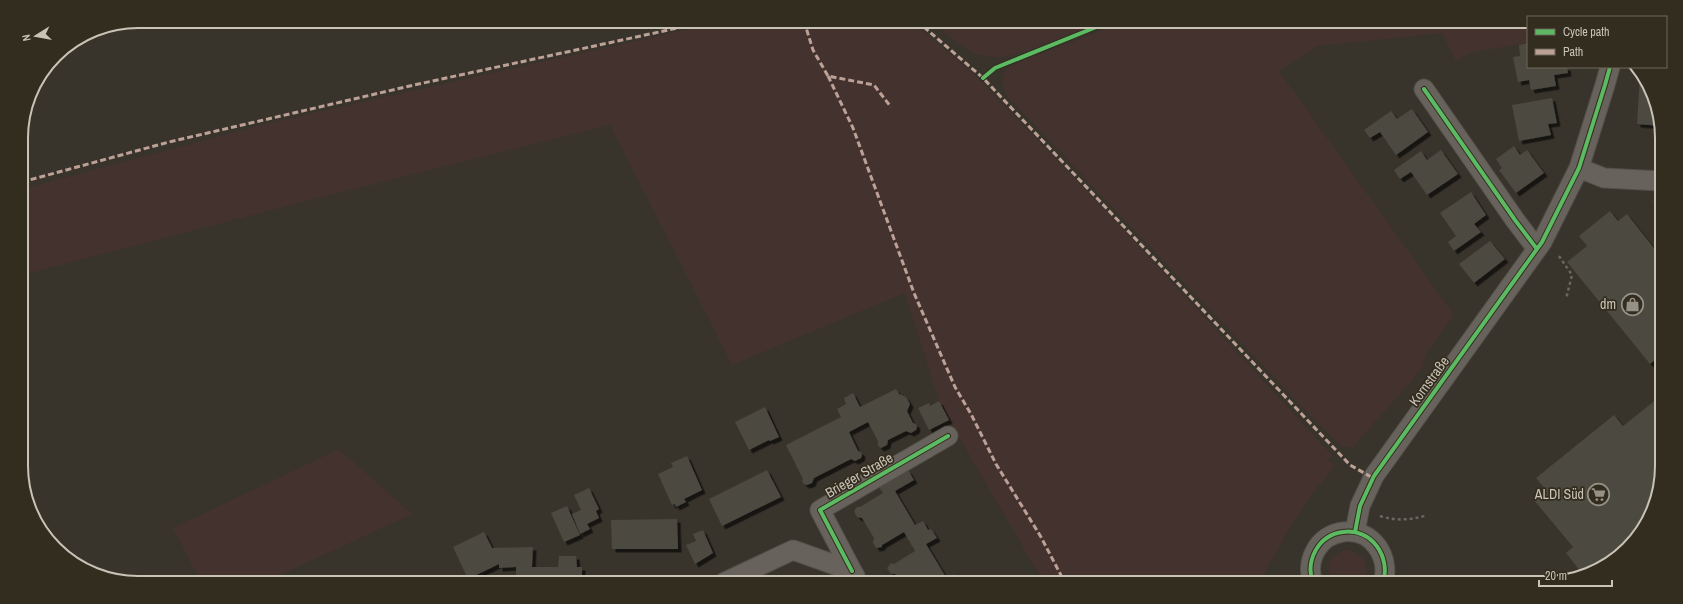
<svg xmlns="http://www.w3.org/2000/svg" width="1683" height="604" viewBox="0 0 1683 604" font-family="'Archivo Narrow',sans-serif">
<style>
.green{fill:#44322f}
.building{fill:#4c4841;filter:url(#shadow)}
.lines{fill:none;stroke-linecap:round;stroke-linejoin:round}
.street-casing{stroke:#53504a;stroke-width:21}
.path{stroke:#6a6660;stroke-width:2.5;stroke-dasharray:3 3;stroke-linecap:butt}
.street{stroke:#67625b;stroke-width:19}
.quiet{stroke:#bda197;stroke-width:3;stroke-dasharray:6 3;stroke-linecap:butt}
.cycleway-casing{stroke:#332d1f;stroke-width:6}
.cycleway{stroke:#5cba63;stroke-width:4}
.labels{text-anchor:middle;stroke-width:3.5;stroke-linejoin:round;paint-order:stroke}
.poi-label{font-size:14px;fill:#c9c3b6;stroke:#332d1f;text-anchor:end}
.street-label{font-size:14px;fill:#c9c3b6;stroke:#332d1f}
.rim{fill:none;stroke:#c9c3b6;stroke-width:2}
</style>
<defs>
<filter id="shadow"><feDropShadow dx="3.5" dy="3.5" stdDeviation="0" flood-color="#0009"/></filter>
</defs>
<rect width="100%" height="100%" fill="#38342c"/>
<path class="green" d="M 731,21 L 911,21 L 969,70 L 988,89 L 1107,212 L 1332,455 L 1328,460 L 1336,465 L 1308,499 L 1292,524 L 1259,583 L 1044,583 L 949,420 L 939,401 L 905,293 L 732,365 L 610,125 L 291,205 L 22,275 L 22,189 L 273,122 L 703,26 Z
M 931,21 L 1104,21 L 1027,51 L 1000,58 L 974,54 L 955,41 Z
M 1122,21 L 1528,21 L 1528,43 L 1473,52 L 1456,61 L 1442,33 L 1318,46 L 1279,71 L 1454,315 L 1426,354 L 1422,369 L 1353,447 L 1342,447 L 1309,414 L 1007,96 C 1003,89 1000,78 1006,70 C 1013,62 1072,43 1085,37 C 1098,33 1110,27 1122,21 Z
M 1649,199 L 1661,200 L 1661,213 Z
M 339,449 L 412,514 L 263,583 L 201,583 L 173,528 Z
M 1346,550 C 1364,552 1372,568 1362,583 L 1333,583 C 1323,568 1329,554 1346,550 Z"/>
<path class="building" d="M 1528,43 L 1528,67 L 1567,67 L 1568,73 L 1554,75 L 1556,86 L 1531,90 L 1529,80 L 1518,82 L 1513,57 L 1520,56 L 1519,45 Z
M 1640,76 L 1661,122 L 1661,126 L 1637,124 Z
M 1552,98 L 1557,123 L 1548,124 L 1551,135 L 1519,141 L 1512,105 Z
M 1412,109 L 1428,132 L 1396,155 L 1380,132 L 1370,138 L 1364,130 L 1391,111 L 1397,119 Z
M 1514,146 L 1520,155 L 1527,150 L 1544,173 L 1516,193 L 1499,170 L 1502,168 L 1496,159 Z
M 1441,150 L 1458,174 L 1427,195 L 1411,172 L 1400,179 L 1394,170 L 1421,151 L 1427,160 Z
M 1471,192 L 1486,215 L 1474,224 L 1481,232 L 1454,251 L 1448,242 L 1456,236 L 1440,213 Z
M 1610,211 L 1618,221 L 1627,214 L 1661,257 L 1662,354 L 1650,364 L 1567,262 L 1587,246 L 1579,236 Z
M 1490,241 L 1505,259 L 1474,283 L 1459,264 Z
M 896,389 L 899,394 L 906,397 L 910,404 L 907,411 L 913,423 L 916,424 L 917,427 L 916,430 L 911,433 L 906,431 L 888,440 L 887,445 L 881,448 L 878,446 L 878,441 L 868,422 L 849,432 L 858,451 L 861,452 L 862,455 L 861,458 L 855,461 L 851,459 L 814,478 L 812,483 L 807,485 L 804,484 L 802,481 L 803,479 L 786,445 L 841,417 L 837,409 L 846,404 L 844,398 L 853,393 L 860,407 Z
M 1662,395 L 1662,466 L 1656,504 L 1643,527 L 1592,568 L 1581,572 L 1566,553 L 1573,547 L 1533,499 L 1545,489 L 1536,478 L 1614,415 L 1623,426 Z
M 939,401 L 949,420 L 929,430 L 918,408 L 929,403 L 930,406 Z
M 765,407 L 779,437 L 770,441 L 769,440 L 749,450 L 735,422 L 755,412 L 765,433 L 755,412 Z
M 687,456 L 702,490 L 684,499 L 686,502 L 676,507 L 675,504 L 672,505 L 658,474 L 673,467 L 671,463 Z
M 767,470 L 781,497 L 722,526 L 709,499 Z
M 908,470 L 914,480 L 895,491 L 915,525 L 923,521 L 928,530 L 931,529 L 937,538 L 926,544 L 947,579 L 954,574 L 959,583 L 901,583 L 895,574 L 891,574 L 887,568 L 891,563 L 894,564 L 915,551 L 904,532 L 882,545 L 882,547 L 876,548 L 873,543 L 874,538 L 862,518 L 857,517 L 854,511 L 857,507 L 860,507 L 883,493 L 879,487 Z
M 589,488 L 599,509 L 596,511 L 599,518 L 587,524 L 590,529 L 580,534 L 572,514 L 581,510 L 574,495 Z
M 567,506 L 580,535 L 564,542 L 551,513 Z
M 677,519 L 678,549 L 612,549 L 611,520 Z
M 703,530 L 713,553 L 695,564 L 686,545 L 696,541 L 693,534 Z
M 484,532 L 492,548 L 533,547 L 532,567 L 558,567 L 559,556 L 576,556 L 577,567 L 582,567 L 582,583 L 516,583 L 516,567 L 499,568 L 499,564 L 468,579 L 453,547 Z
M 390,577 L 393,583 L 378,583 Z
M 970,578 L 972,583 L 962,583 Z"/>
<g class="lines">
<defs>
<path id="street" d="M 1424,89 L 1515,220 L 1537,249
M 1579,168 L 1604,178 L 1661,181
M 1355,532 L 1360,506 L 1374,476 L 1542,242 L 1579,168 L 1605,85 L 1610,67
M 852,571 L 820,510 L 948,436
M 723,583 L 793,550 L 852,571 L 855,576
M 1313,583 C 1305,561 1318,535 1343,532 C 1372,528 1391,557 1383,583"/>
</defs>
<use href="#street" class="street-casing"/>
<path class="path" d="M 1559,256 L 1572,275 L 1566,299
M 1380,516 C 1396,521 1409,520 1425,516"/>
<use href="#street" class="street"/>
<path class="quiet" d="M 804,21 L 813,50 L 828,76 L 874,85 L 891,107
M 917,21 L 983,78 L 1350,465 L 1373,478
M 1191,21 L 1248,27 L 1364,21
M 828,76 L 853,128 L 914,293 L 955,387 L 971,414 L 996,464 L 1041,537 L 1065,583
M 22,182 L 169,142 L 414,85 L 710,21"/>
<defs>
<path id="cycleway" d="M 983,78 L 995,68 L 1111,21
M 1424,89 L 1515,220 L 1537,249
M 1355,532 L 1360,506 L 1374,476 L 1542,242 L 1579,168 L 1605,85 L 1610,67
M 852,571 L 820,510 L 948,436
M 1313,583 C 1305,561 1318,535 1343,532 C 1372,528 1391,557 1383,583"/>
</defs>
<use href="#cycleway" class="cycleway-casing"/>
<use href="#cycleway" class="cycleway"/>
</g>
<defs>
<symbol id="shop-ring" viewBox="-11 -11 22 22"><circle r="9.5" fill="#332d1f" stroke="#969186" stroke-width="1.5"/><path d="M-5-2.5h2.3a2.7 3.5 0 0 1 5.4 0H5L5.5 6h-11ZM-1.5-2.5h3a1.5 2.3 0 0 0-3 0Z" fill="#969186"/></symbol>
<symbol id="supermarket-ring" viewBox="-11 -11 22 22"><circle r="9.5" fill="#332d1f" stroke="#969186" stroke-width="1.5"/><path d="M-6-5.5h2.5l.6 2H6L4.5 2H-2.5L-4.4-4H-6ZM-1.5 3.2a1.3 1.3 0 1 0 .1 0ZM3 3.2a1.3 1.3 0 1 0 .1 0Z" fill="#969186"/></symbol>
</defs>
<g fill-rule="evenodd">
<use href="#shop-ring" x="1620" y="292" width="25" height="25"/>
<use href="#supermarket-ring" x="1586" y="482" width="25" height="25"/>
</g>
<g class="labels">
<g class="poi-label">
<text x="1616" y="309">dm</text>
<text x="1584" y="499">ALDI Süd</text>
</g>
<g class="street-label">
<text transform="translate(1429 381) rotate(-54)" y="5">Kornstraße</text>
<text transform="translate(859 475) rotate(-30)" y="5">Brieger Straße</text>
</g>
</g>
<path d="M0 0H1683V604H0ZM138 28H1545A110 110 0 0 1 1655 138V466A110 110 0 0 1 1545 576H138A110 110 0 0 1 28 466V138A110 110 0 0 1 138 28Z" fill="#332d1f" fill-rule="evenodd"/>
<path class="rim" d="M138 28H1545A110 110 0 0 1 1655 138V466A110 110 0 0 1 1545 576H138A110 110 0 0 1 28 466V138A110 110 0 0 1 138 28Z"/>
<rect x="1527" y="16" width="140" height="52" fill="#332d1f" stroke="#6f695b"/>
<rect x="1535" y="29" width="20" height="6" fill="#5cba63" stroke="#6f695b"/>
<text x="1563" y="36" font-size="12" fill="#c9c3b6">Cycle path</text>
<rect x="1535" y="49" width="20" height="6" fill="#bda197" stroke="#6f695b"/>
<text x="1563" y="56" font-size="12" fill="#c9c3b6">Path</text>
<g transform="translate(36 36) rotate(259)" stroke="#332d1f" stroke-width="3" paint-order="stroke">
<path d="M0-3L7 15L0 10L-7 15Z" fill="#c9c3b6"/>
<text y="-6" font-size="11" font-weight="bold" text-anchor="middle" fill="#c9c3b6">N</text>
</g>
<path d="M1539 580v6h73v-6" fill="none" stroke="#c9c3b6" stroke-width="2"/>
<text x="1545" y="580" font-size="12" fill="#c9c3b6" stroke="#332d1f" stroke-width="3" paint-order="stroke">20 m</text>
</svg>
